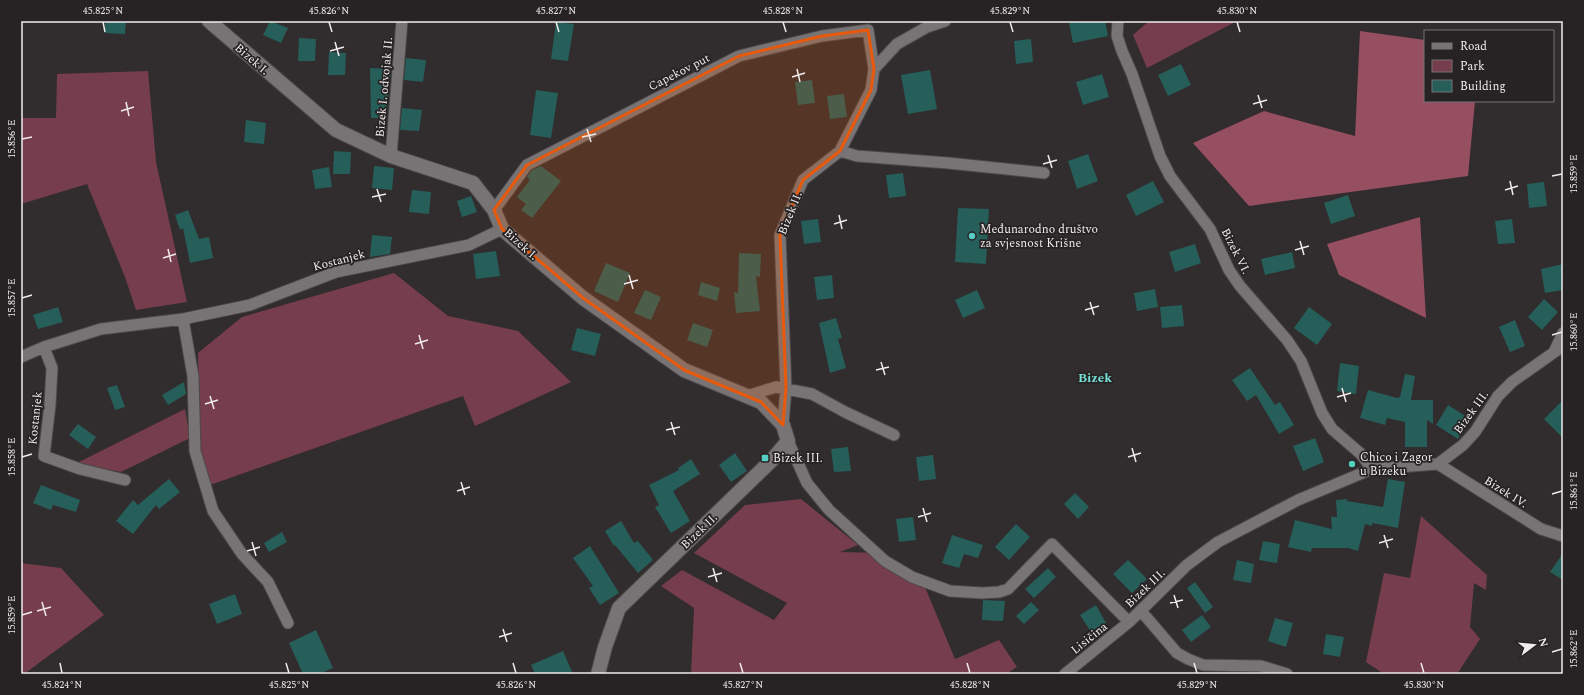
<svg xmlns="http://www.w3.org/2000/svg" width="1584" height="695" viewBox="0 0 1584 695" font-family="Spectral,serif">
<style>
.green{fill:#763e4c}
.forest{fill:#964e61}
.building{fill:#265e59}
.lines{fill:none;stroke-linecap:round;stroke-linejoin:round}
.minor-casing{stroke:#4c4849;stroke-width:13}
.tertiary-casing{stroke:#4c4849;stroke-width:16}
.minor{stroke:#787374;stroke-width:11}
.tertiary{stroke:#787374;stroke-width:14}
.marked{fill:#e8590c;fill-opacity:0.2;stroke:#e8590c;stroke-width:3;stroke-linejoin:round}
.ticks{fill:none;stroke:#efebec;stroke-width:1.5}
.poi-dot{fill:#56cec4;stroke:#272324;stroke-width:1.5}
.labels{text-anchor:middle;stroke-width:3.5;stroke-linejoin:round;paint-order:stroke}
.street-label{font-size:12px;fill:#efebec;stroke:#272324}
.poi-label{font-size:12px;fill:#efebec;stroke:#272324;text-anchor:start}
.neighbourhood-label{font-size:13px;font-weight:bold;fill:#75e0d6;stroke:#272324}
.neatline{fill:none;stroke:#efebec;stroke-width:1.5}
.ticks-label{font-size:10px;text-anchor:middle;fill:#efebec}
</style>
<rect width="100%" height="100%" fill="#312c2d"/>
<path class="green" d="M 1149,21 L 1237,21 L 1147,68 L 1133,35 Z
M 148,71 L 156,162 L 187,302 L 136,310 L 125,277 L 87,184 L 21,204 L 21,118 L 56,118 L 57,74 Z
M 394,273 L 448,316 L 518,331 L 571,382 L 475,426 L 463,396 L 210,485 L 200,445 L 198,353 L 242,317 Z
M 185,409 L 190,438 L 121,472 L 77,463 Z
M 801,499 L 858,545 L 840,552 L 879,553 L 922,580 L 955,659 L 999,640 L 1017,667 L 1006,674 L 691,674 L 694,608 L 661,586 L 682,570 L 774,620 L 787,603 L 694,553 L 745,505 Z
M 1421,516 L 1487,575 L 1486,590 L 1474,583 L 1470,627 L 1480,639 L 1457,674 L 1384,674 L 1366,662 L 1384,573 L 1410,578 Z
M 21,563 L 61,568 L 104,615 L 24,674 L 21,674 Z"/>
<path class="forest" d="M 1360,31 L 1425,40 L 1425,101 L 1475,101 L 1468,176 L 1249,206 L 1193,143 L 1264,111 L 1355,136 Z
M 1420,217 L 1426,318 L 1339,275 L 1327,244 Z"/>
<path class="building" d="M 105,21 L 126,21 L 125,34 L 105,33 Z
M 270,21 L 288,28 L 281,43 L 263,35 Z
M 1079,21 L 1105,21 L 1108,36 L 1073,43 L 1069,23 Z
M 556,22 L 574,24 L 568,61 L 551,59 Z
M 299,38 L 316,39 L 315,61 L 298,61 Z
M 1031,39 L 1033,62 L 1016,64 L 1014,41 Z
M 329,52 L 346,53 L 345,75 L 328,75 Z
M 406,58 L 426,60 L 423,82 L 404,80 Z
M 1181,64 L 1191,85 L 1168,96 L 1158,75 Z
M 370,68 L 391,69 L 390,78 L 389,78 L 387,118 L 371,118 Z
M 930,70 L 937,109 L 908,114 L 901,75 Z
M 1102,74 L 1109,97 L 1083,105 L 1076,82 Z
M 812,80 L 815,103 L 798,105 L 795,82 Z
M 536,90 L 558,93 L 551,138 L 530,135 Z
M 844,94 L 847,117 L 830,119 L 827,96 Z
M 402,108 L 422,110 L 419,131 L 400,130 Z
M 246,120 L 266,123 L 264,144 L 244,142 Z
M 334,151 L 351,152 L 350,174 L 333,174 Z
M 1088,154 L 1098,181 L 1077,189 L 1068,161 Z
M 374,166 L 394,168 L 392,190 L 372,188 Z
M 541,166 L 561,181 L 532,218 L 521,210 L 526,204 L 517,197 L 530,180 L 527,177 L 532,170 Z
M 329,167 L 332,187 L 315,189 L 312,170 Z
M 903,173 L 906,196 L 889,198 L 886,175 Z
M 1153,181 L 1164,202 L 1136,216 L 1126,195 Z
M 1544,182 L 1547,206 L 1529,208 L 1527,184 Z
M 412,190 L 431,192 L 429,214 L 409,212 Z
M 1348,195 L 1355,216 L 1331,224 L 1324,203 Z
M 471,196 L 477,212 L 462,217 L 457,201 Z
M 958,208 L 989,209 L 986,264 L 955,262 Z
M 188,210 L 199,239 L 209,237 L 213,258 L 190,263 L 183,228 L 180,230 L 175,215 Z
M 818,219 L 821,242 L 804,244 L 801,221 Z
M 1512,219 L 1515,243 L 1498,244 L 1495,221 Z
M 372,235 L 392,237 L 390,254 L 370,257 Z
M 1195,244 L 1201,263 L 1175,272 L 1169,252 Z
M 496,251 L 500,276 L 476,279 L 473,254 Z
M 1292,252 L 1295,268 L 1265,275 L 1261,259 Z
M 739,253 L 761,254 L 760,277 L 756,276 L 760,311 L 736,313 L 734,292 L 738,293 Z
M 606,263 L 630,273 L 618,302 L 594,291 Z
M 1563,264 L 1563,290 L 1545,293 L 1541,269 Z
M 832,275 L 834,298 L 817,300 L 814,277 Z
M 701,282 L 720,288 L 717,301 L 698,295 Z
M 1155,289 L 1158,307 L 1137,311 L 1134,293 Z
M 645,290 L 661,297 L 651,320 L 634,313 Z
M 977,290 L 985,308 L 963,318 L 955,300 Z
M 1544,299 L 1558,312 L 1542,330 L 1528,317 Z
M 1182,305 L 1184,326 L 1162,328 L 1160,307 Z
M 58,307 L 63,322 L 38,329 L 33,315 Z
M 1309,307 L 1332,324 L 1317,345 L 1294,328 Z
M 836,318 L 842,338 L 838,339 L 846,368 L 830,373 L 819,323 Z
M 1515,320 L 1525,346 L 1510,352 L 1499,327 Z
M 693,323 L 713,330 L 707,347 L 687,340 Z
M 577,328 L 601,334 L 595,356 L 571,350 Z
M 1340,363 L 1359,366 L 1356,394 L 1337,391 Z
M 1250,368 L 1275,405 L 1280,402 L 1294,425 L 1279,434 L 1256,395 L 1247,401 L 1232,380 Z
M 1405,374 L 1415,376 L 1411,400 L 1433,400 L 1433,424 L 1427,420 L 1427,447 L 1405,447 L 1405,422 L 1387,418 L 1385,425 L 1360,418 L 1368,390 L 1397,398 L 1400,397 Z
M 184,382 L 186,394 L 168,405 L 162,395 Z
M 117,385 L 125,407 L 115,410 L 107,388 Z
M 1563,400 L 1563,438 L 1544,419 Z
M 1448,405 L 1470,419 L 1458,439 L 1436,425 Z
M 78,424 L 96,437 L 88,449 L 69,435 Z
M 1315,438 L 1324,462 L 1303,471 L 1293,446 Z
M 848,447 L 851,471 L 834,472 L 831,449 Z
M 735,453 L 747,471 L 731,482 L 719,465 Z
M 933,455 L 936,479 L 919,481 L 916,457 Z
M 691,459 L 700,474 L 673,491 L 690,521 L 671,533 L 655,507 L 659,505 L 649,485 L 679,470 L 678,468 Z
M 169,479 L 180,492 L 159,509 L 156,505 L 133,534 L 116,521 L 133,500 L 138,505 Z
M 1388,479 L 1405,482 L 1398,528 L 1372,523 L 1372,526 L 1365,524 L 1358,551 L 1348,548 L 1312,548 L 1311,552 L 1288,547 L 1295,520 L 1332,529 L 1331,517 L 1337,517 L 1336,500 L 1347,499 L 1347,501 L 1383,507 Z
M 41,485 L 80,500 L 76,512 L 53,505 L 51,510 L 33,503 Z
M 1075,493 L 1089,507 L 1078,519 L 1064,504 Z
M 913,517 L 916,540 L 899,542 L 896,519 Z
M 621,521 L 634,543 L 638,541 L 653,560 L 638,573 L 615,545 L 614,546 L 605,531 Z
M 1016,524 L 1030,537 L 1009,560 L 995,547 Z
M 282,532 L 287,542 L 269,552 L 264,543 Z
M 952,535 L 983,545 L 978,558 L 964,554 L 959,568 L 942,563 Z
M 1263,541 L 1280,544 L 1277,563 L 1259,560 Z
M 590,546 L 619,593 L 600,605 L 589,588 L 593,586 L 573,558 Z
M 1563,553 L 1563,580 L 1550,572 Z
M 1128,560 L 1147,579 L 1132,593 L 1113,574 Z
M 1237,560 L 1254,564 L 1251,583 L 1233,580 Z
M 1048,568 L 1056,577 L 1034,598 L 1025,589 Z
M 1195,582 L 1213,607 L 1205,613 L 1187,588 Z
M 235,594 L 242,614 L 217,624 L 209,604 Z
M 983,600 L 1005,601 L 1003,621 L 982,620 Z
M 1031,602 L 1039,610 L 1024,624 L 1016,616 Z
M 1096,605 L 1106,623 L 1091,632 L 1080,615 Z
M 1202,615 L 1211,627 L 1191,642 L 1182,630 Z
M 1275,618 L 1293,623 L 1286,647 L 1268,641 Z
M 316,630 L 333,668 L 319,674 L 303,674 L 289,643 Z
M 1326,634 L 1344,637 L 1340,657 L 1323,654 Z
M 563,651 L 573,674 L 535,674 L 531,665 Z"/>
<g class="lines">
<defs>
<path id="minor" d="M 1118,21 L 1117,36 L 1122,51 L 1132,74 L 1160,156 L 1170,176 L 1210,229 L 1229,270 L 1240,286 L 1287,340 L 1301,361 L 1322,413 L 1332,429 L 1361,454 L 1372,469
M 840,151 L 857,156 L 948,163 L 1044,173
M 391,156 L 402,21
M 494,210 L 527,165 L 739,56 L 822,36 L 868,30 L 874,69
M 183,319 L 193,376 L 195,451 L 213,511 L 242,554 L 268,582 L 288,623
M 44,347 L 52,368 L 50,405 L 44,456 L 80,469 L 125,480
M 1554,352 L 1563,333
M 21,357 L 44,347 L 101,329 L 183,319 L 250,305 L 336,272 L 469,245 L 502,229
M 747,396 L 776,387 L 812,394 L 845,412 L 894,435
M 783,425 L 786,388 L 780,235 L 803,180 L 840,151 L 871,90 L 874,69 L 897,44 L 927,27 L 945,21
M 788,441 L 807,483 L 829,510 L 885,561 L 912,577 L 950,591 L 982,593 L 999,592 L 1008,589 L 1052,544 L 1129,622 L 1187,565 L 1218,542 L 1298,500 L 1372,469 L 1438,464 L 1463,445 L 1475,432 L 1498,396 L 1512,382 L 1563,346
M 1438,464 L 1541,529 L 1563,536
M 1141,611 L 1177,653 L 1188,659 L 1203,665 L 1261,666 L 1287,674
M 1065,674 L 1129,622"/>
<path id="tertiary" d="M 209,21 L 336,130 L 391,156 L 473,183 L 494,210 L 502,229 L 583,298 L 684,370 L 761,402 L 783,425 L 788,441 L 772,460 L 619,608 L 605,647 L 598,674"/>
</defs>
<use href="#minor" class="minor-casing"/>
<use href="#tertiary" class="tertiary-casing"/>
<use href="#minor" class="minor"/>
<use href="#tertiary" class="tertiary"/>
</g>
<path class="marked" d="M 868,30 L 874,69 L 871,90 L 840,151 L 803,180 L 780,235 L 786,388 L 783,425 L 761,402 L 684,370 L 583,298 L 502,229 L 494,210 L 527,165 L 739,56 L 822,36 Z"/>
<path class="ticks" d="M 103,22 L 105,32M 329,22 L 332,32M 556,22 L 559,32M 783,22 L 786,32M 1010,22 L 1013,32M 1237,22 L 1240,32M 335,42 L 339,56M 330,51 L 344,47M 797,69 L 800,82M 792,77 L 805,73M 1258,95 L 1262,108M 126,102 L 129,116M 1253,104 L 1267,100M 121,111 L 134,107M 587,129 L 591,142M 582,137 L 596,134M 22,139 L 32,137M 1048,155 L 1052,168M 1043,164 L 1057,160M 1552,176 L 1562,174M 1510,181 L 1513,195M 377,189 L 381,202M 1505,190 L 1518,186M 372,197 L 386,194M 839,215 L 842,229M 834,224 L 847,220M 1300,241 L 1304,255M 168,249 L 171,262M 1295,250 L 1309,246M 163,258 L 176,254M 629,275 L 633,289M 624,284 L 638,280M 22,298 L 32,295M 1090,302 L 1094,315M 1085,310 L 1099,306M 419,335 L 423,349M 1552,335 L 1562,332M 415,344 L 428,340M 881,362 L 885,375M 876,370 L 889,367M 1342,388 L 1346,402M 210,396 L 214,409M 1337,397 L 1351,393M 205,404 L 218,400M 671,422 L 675,435M 666,430 L 680,427M 1132,448 L 1136,462M 22,457 L 32,454M 1128,457 L 1141,453M 461,482 L 465,495M 457,491 L 470,487M 1552,494 L 1562,491M 923,508 L 927,522M 918,517 L 931,513M 1384,535 L 1388,548M 252,542 L 256,556M 1379,543 L 1393,539M 247,551 L 260,547M 713,568 L 717,582M 708,577 L 722,573M 1174,595 L 1178,608M 42,602 L 46,616M 1170,603 L 1183,600M 37,611 L 51,607M 22,615 L 32,612M 503,629 L 507,642M 499,637 L 512,633M 1552,652 L 1562,649M 60,663 L 62,673M 286,663 L 289,673M 513,663 L 516,673M 740,663 L 743,673M 967,663 L 970,673M 1194,663 L 1197,673M 1421,663 L 1424,673"/>
<g class="poi-dot">
<circle cx="972" cy="236" r="4"/>
<rect x="761" y="454" width="8" height="8" rx="2"/>
<circle cx="1352" cy="464" r="4"/>
</g>
<g class="labels">
<g class="street-label">
<text transform="translate(252 59) rotate(41)" y="4">Bizek I.</text>
<text transform="translate(679 72) rotate(-27)" y="4">Capekov put</text>
<text transform="translate(384 87) rotate(-85)" y="4">Bizek I. odvojak II.</text>
<text transform="translate(790 213) rotate(-68)" y="4">Bizek II.</text>
<text transform="translate(521 244) rotate(42)" y="4">Bizek I.</text>
<text transform="translate(1236 251) rotate(63)" y="4">Bizek VI.</text>
<text transform="translate(339 260) rotate(-15)" y="4">Kostanjek</text>
<text transform="translate(1471 412) rotate(-54)" y="4">Bizek III.</text>
<text transform="translate(35 418) rotate(-84)" y="4">Kostanjek</text>
<text transform="translate(1506 492) rotate(32)" y="4">Bizek IV.</text>
<text transform="translate(699 531) rotate(-44)" y="4">Bizek II.</text>
<text transform="translate(1145 588) rotate(-44)" y="4">Bizek III.</text>
<text transform="translate(1089 638) rotate(-39)" y="4">Lisičina</text>
</g>
<g class="poi-label">
<text x="980" y="233">Međunarodno društvo<tspan x="980" dy="14">za svjesnost Krišne</tspan></text>
<text x="1360" y="461">Chico i Zagor<tspan x="1360" dy="14">u Bizeku</tspan></text>
<text x="773" y="462">Bizek III.</text>
</g>
<g class="neighbourhood-label">
<text x="1095" y="382">Bizek</text>
</g>
</g>
<rect width="1584" height="695" fill="none" stroke="#272324" stroke-width="44"/>
<rect x="1424" y="30" width="130" height="72" fill="#272324" stroke="#777374"/>
<rect x="1432" y="43" width="20" height="6" fill="#787374" stroke="#777374"/>
<text x="1460" y="50" font-size="12" fill="#efebec">Road</text>
<rect x="1432" y="60" width="20" height="12" fill="#763e4c" stroke="#777374"/>
<text x="1460" y="70" font-size="12" fill="#efebec">Park</text>
<rect x="1432" y="80" width="20" height="12" fill="#265e59" stroke="#777374"/>
<text x="1460" y="90" font-size="12" fill="#efebec">Building</text>
<g transform="translate(1534 645) rotate(74)" stroke="#272324" stroke-width="3" paint-order="stroke">
<path d="M0-3L7 15L0 10L-7 15Z" fill="#efebec"/>
<text y="-6" font-size="11" font-weight="bold" text-anchor="middle" fill="#efebec">N</text>
</g>
<rect x="22" y="22" width="1540" height="651" class="neatline"/>
<g class="ticks-label">
<text x="103" y="14">45.825°N</text>
<text x="329" y="14">45.826°N</text>
<text x="556" y="14">45.827°N</text>
<text x="783" y="14">45.828°N</text>
<text x="1010" y="14">45.829°N</text>
<text x="1237" y="14">45.830°N</text>
<text transform="translate(11 139) rotate(-90)" y="4">15.856°E</text>
<text transform="translate(1573 174) rotate(-90)" y="4">15.859°E</text>
<text transform="translate(11 298) rotate(-90)" y="4">15.857°E</text>
<text transform="translate(1573 332) rotate(-90)" y="4">15.860°E</text>
<text transform="translate(11 457) rotate(-90)" y="4">15.858°E</text>
<text transform="translate(1573 491) rotate(-90)" y="4">15.861°E</text>
<text transform="translate(11 615) rotate(-90)" y="4">15.859°E</text>
<text transform="translate(1573 649) rotate(-90)" y="4">15.862°E</text>
<text x="62" y="688">45.824°N</text>
<text x="289" y="688">45.825°N</text>
<text x="516" y="688">45.826°N</text>
<text x="743" y="688">45.827°N</text>
<text x="970" y="688">45.828°N</text>
<text x="1197" y="688">45.829°N</text>
<text x="1424" y="688">45.830°N</text>
</g>
</svg>
